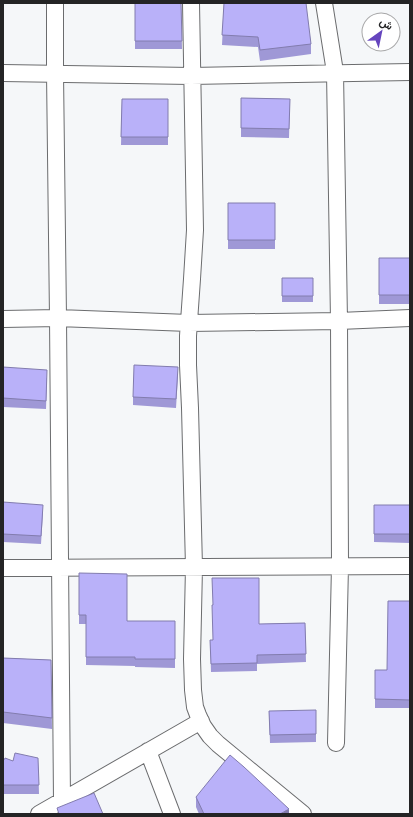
<svg xmlns="http://www.w3.org/2000/svg" width="413" height="817" viewBox="0 0 413 817" font-family="'Open Sans',Vazirmatn,sans-serif">
<style>
.lines{fill:none;stroke-linecap:round;stroke-linejoin:round}
.minor-casing{stroke:#6b6c6e;stroke-width:18}
.minor{stroke:#fff;stroke-width:16}
.wall{fill:#9f98d6}
.shaded-wall{fill:#827cae}
.building{fill:#b9b1f9;stroke:#827cae}
</style>
<rect width="100%" height="100%" fill="#f5f7f9"/>
<g class="lines">
<defs>
<path id="minor" d="M 55,3 L 55,73 L 58,318 L 62,801
M 191,3 L 195,230 L 192,279 L 188,336 L 188,365 L 190,408 L 194,567 L 192,659 L 193,690 L 195,707 L 198,715 L 203,726 L 210,736 L 218,744 L 303,814
M 324,3 L 335,72 L 339,321 L 340,566 L 336,743
M 3,73 L 191,76 L 410,72
M 3,319 L 58,318 L 189,323 L 339,321 L 410,318
M 3,568 L 410,566
M 148,751 L 172,814
M 39,814 L 201,721"/>
</defs>
<use href="#minor" class="minor-casing"/>
<use href="#minor" class="minor"/>
</g>
<path class="wall" d="M 135,3 L 181,3 L 182,49 L 135,49 Z
M 224,3 L 311,44 L 311,54 L 260,61 L 258,47 L 222,45 Z
M 241,98 L 290,99 L 289,138 L 241,137 Z
M 122,99 L 168,99 L 168,145 L 121,145 Z
M 228,203 L 275,203 L 275,249 L 228,249 Z
M 379,258 L 410,258 L 410,304 L 379,304 Z
M 282,278 L 313,278 L 313,302 L 282,302 Z
M 3,367 L 47,378 L 46,409 L 3,407 Z
M 178,376 L 176,408 L 133,405 L 133,397 Z
M 3,502 L 43,513 L 41,544 L 3,542 Z
M 410,505 L 410,543 L 374,542 L 374,534 Z
M 79,573 L 127,621 L 175,621 L 175,668 L 135,667 L 135,666 L 86,665 L 86,624 L 79,624 Z
M 410,601 L 410,708 L 375,708 L 375,670 L 387,670 Z
M 305,623 L 306,662 L 257,664 L 257,671 L 211,672 L 210,640 L 213,640 L 259,624 Z
M 3,658 L 51,660 L 52,729 L 3,723 Z
M 269,711 L 316,734 L 316,742 L 270,743 Z
M 38,758 L 39,794 L 3,794 L 3,759 L 13,761 Z
M 196,797 L 289,814 L 199,814 L 196,807 Z"/>
<path class="shaded-wall" d="M 289,809 L 289,814 L 280,814 Z"/>
<path class="building" d="M 135,3 L 181,3 L 182,41 L 135,41 Z
M 224,3 L 306,3 L 311,44 L 260,50 L 258,37 L 222,35 Z
M 241,98 L 290,99 L 289,129 L 241,128 Z
M 122,99 L 168,99 L 168,137 L 121,137 Z
M 228,203 L 275,203 L 275,240 L 228,240 Z
M 379,258 L 410,258 L 410,295 L 379,295 Z
M 282,278 L 313,278 L 313,296 L 282,296 Z
M 134,365 L 178,367 L 176,399 L 133,397 Z
M 3,367 L 47,370 L 46,401 L 3,398 Z
M 3,502 L 43,505 L 41,536 L 3,534 Z
M 374,505 L 410,505 L 410,534 L 374,534 Z
M 79,573 L 127,574 L 127,621 L 175,621 L 175,659 L 135,659 L 135,657 L 86,657 L 86,615 L 79,615 Z
M 212,578 L 259,578 L 259,624 L 305,623 L 306,654 L 257,655 L 257,663 L 211,664 L 210,640 L 213,640 L 212,605 L 213,605 Z
M 388,601 L 410,601 L 410,700 L 375,699 L 375,670 L 387,670 Z
M 3,658 L 51,660 L 52,718 L 3,712 Z
M 316,710 L 316,734 L 270,735 L 269,711 Z
M 15,753 L 38,758 L 39,785 L 3,785 L 3,759 L 5,759 L 5,758 L 13,761 Z
M 230,755 L 244,767 L 289,809 L 280,814 L 204,814 L 196,797 Z
M 94,793 L 103,814 L 59,814 L 57,808 Z"/>
<rect width="413" height="817" fill="none" stroke="#242425" stroke-width="8"/>
<g transform="translate(381 32) rotate(33)"><circle r="19" fill="#ffffff" stroke="#a7a7a8"/>
<path d="M0-3L7 15L0 10L-7 15Z" fill="#6545be"/>
<text y="-6" font-size="11" font-weight="bold" text-anchor="middle" fill="#242425">ش</text>
</g>
</svg>
